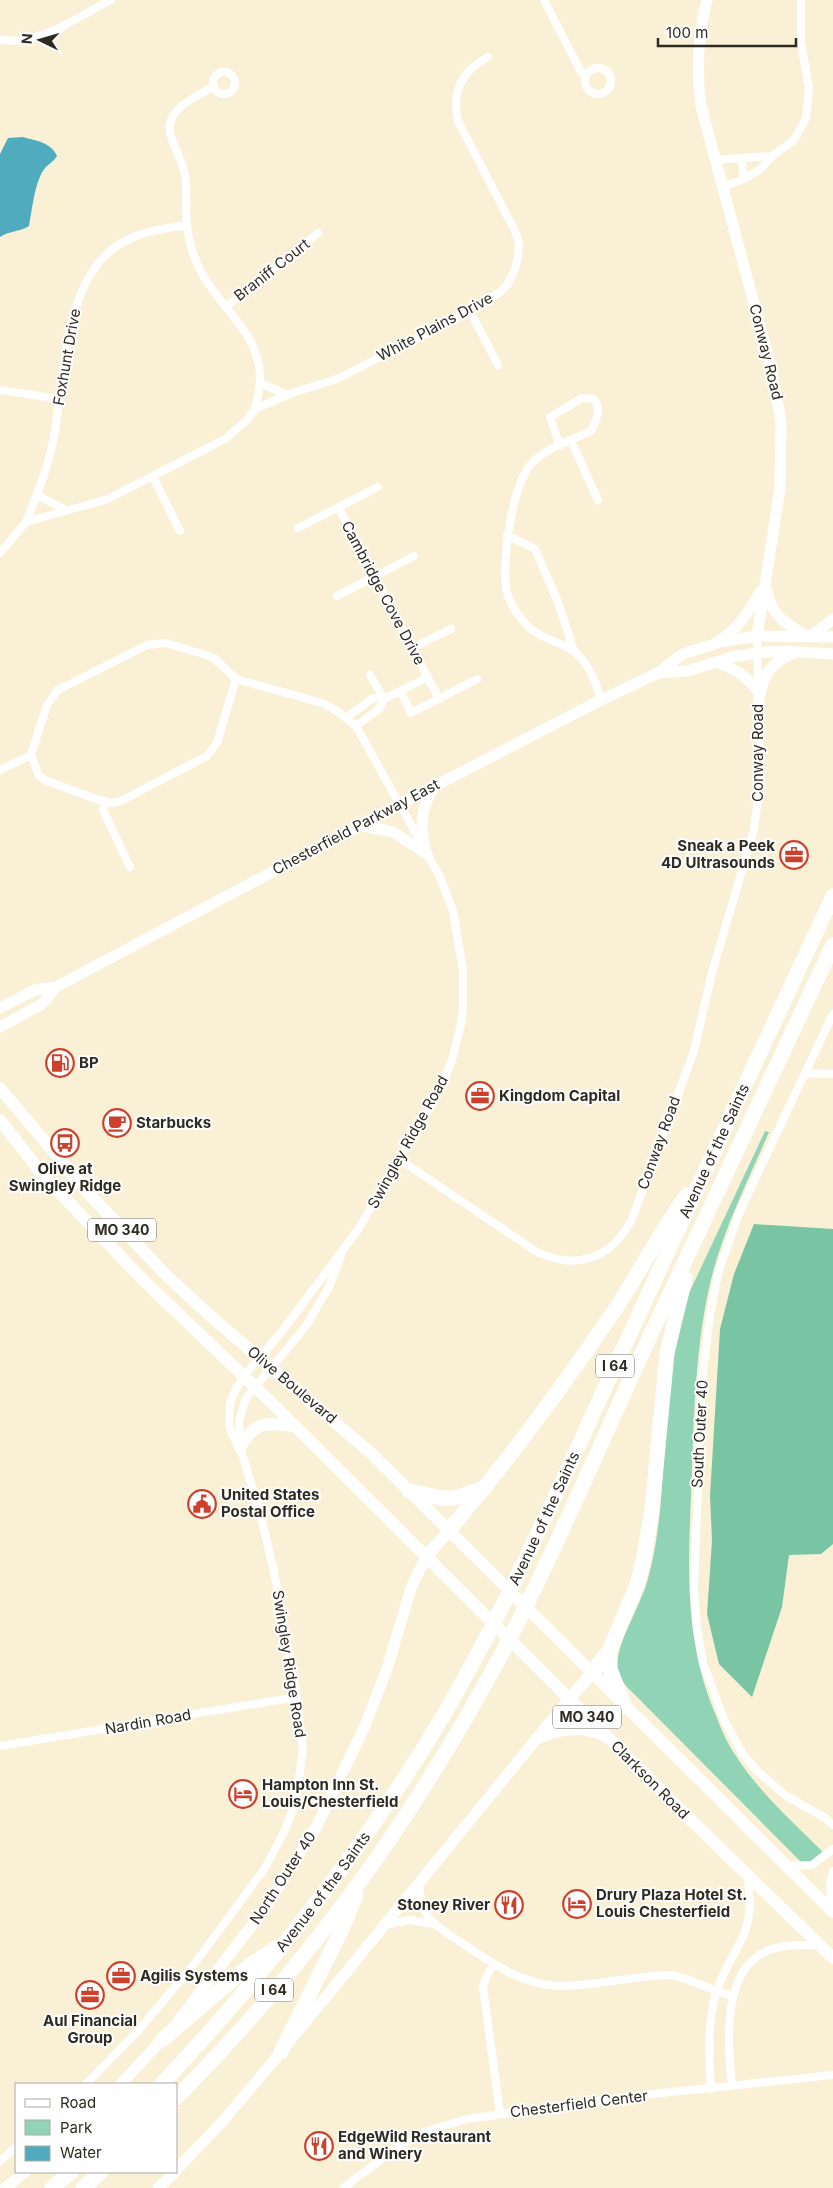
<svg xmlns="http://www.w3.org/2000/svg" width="833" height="2188" viewBox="0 0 833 2188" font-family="Inter,sans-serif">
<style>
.green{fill:#90d4b5}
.forest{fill:#79c4a2}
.water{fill:#51abbf}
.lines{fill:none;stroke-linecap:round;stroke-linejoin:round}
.street{stroke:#fff;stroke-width:8}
.secondary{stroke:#fff;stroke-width:11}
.primary{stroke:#fff;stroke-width:12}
.highway{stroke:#fff;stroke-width:15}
.labels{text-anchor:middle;stroke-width:4;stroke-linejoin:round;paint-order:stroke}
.shield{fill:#fefefe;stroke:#6c6a63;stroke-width:1}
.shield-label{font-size:14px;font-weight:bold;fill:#2e2b21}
.street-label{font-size:15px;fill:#2e2b21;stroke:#fefefe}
.poi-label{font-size:15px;font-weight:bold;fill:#2e2b21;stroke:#fefefe;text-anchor:start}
</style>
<rect width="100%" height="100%" fill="#faf0d6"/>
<path class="green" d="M 765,1131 L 769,1132 C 747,1183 721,1234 709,1288 C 696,1347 694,1409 692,1470 C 689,1557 681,1636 717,1718 C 722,1731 728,1745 736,1756 C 759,1792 792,1821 822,1851 L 821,1858 L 805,1866 L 642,1702 C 633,1692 617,1681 617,1666 C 618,1643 633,1619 641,1598 C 647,1586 650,1571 653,1558 C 664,1504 663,1450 667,1395 C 670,1360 680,1325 690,1291 Z"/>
<path class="forest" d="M 754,1224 L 833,1229 L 833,1544 L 821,1554 L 789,1555 L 782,1607 L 752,1697 L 719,1664 L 707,1614 L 712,1541 L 710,1496 L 720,1329 L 734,1274 Z"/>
<path class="water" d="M 23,137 C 36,141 51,142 57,156 C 53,162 50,163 46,167 C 35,178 32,211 29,226 C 19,232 9,231 0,237 L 0,154 L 8,138 Z"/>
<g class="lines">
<path class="street" d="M 544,0 L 581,72 L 586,76
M 0,40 C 39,46 77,17 111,0
M585 81a13 13 0 1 1 26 0a13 13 0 1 1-26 0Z
M213 83a11 11 0 1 1 22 0a11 11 0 1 1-22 0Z
M 214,86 C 194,98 160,111 172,139 C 176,151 183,163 185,175 C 188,191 185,208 187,224 C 188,239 193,255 199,268 C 217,306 258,330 260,375 C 261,386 257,398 255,409
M 738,158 L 742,163 L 744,179
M 714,160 L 772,156
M 722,187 L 744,179 L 762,168 L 772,156 L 794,140 L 806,118 L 809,88 L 801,42 L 801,0
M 227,306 L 318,233
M 470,311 L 498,365
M 260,383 L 288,395
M 0,390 L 59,399
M 571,441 L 598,500
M 560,446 L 550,417 L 582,398 L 593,399 C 603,408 596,420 591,431 C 574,439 547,448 534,461 C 512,480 502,560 506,589 C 509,602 517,615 527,625 C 536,635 551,640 563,645 C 585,654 595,678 601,700
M 153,477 L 180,531
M 37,495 L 66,510
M 339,508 L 439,699
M 26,522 C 37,495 47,470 53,442 C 64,385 62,293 109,252 C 130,233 160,229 187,225
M 298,528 L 378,487
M 507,535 L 535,549 L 558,602 L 574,651
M 0,553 L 26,522 L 108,499 L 225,439 L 247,420 L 255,409 L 292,393 L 337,379 L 470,311 L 500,292 L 507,285 L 515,269 L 518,256 L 519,243 L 515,231 L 458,121 C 451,91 462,71 488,57
M 337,596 L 414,556
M 757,636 L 758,689
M 412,648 L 451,629
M 370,675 L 384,699
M 401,692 L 411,713 L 477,679
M 346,718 L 373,698 L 384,699 L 428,677
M 356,726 L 379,709 L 384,699
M 31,755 L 39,776 L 47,781 L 96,799 L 112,803 L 121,801 L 207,756 L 217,743 L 236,679
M 0,770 L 31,755 L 47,705 L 58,690 L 147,645 L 166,643 L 206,655 L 215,659 L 236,679 L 322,703 L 337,711 L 356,726 L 440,877 L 453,911 L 463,970 L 463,1009 L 460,1028 L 452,1060 L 439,1092 L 357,1231 L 283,1330 L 244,1376 L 236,1389 L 230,1403 L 229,1425 L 232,1434 L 242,1453 L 261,1516 L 274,1572 L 297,1697 L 303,1751 L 295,1804 L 285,1830 L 265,1868 L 195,1963 L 137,2032 L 86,2084
M 105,801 L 103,810 L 130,867
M 833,1014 L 740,1211 L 719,1270 L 710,1314 L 702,1381 L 694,1588 L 697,1628 L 703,1663 L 725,1722 L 742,1753 L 756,1770 L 785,1795 L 825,1818 L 833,1825
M 805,1073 L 833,1074
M 399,1159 L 537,1252 C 577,1271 612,1258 632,1219 L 694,1051 L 712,973 L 754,829 L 760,786 L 758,701
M 240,1445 L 239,1421 L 246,1398 L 306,1326 L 329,1287 L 341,1256
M 0,1746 L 297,1697
M 786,1866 L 812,1865 L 833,1849
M 420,1882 C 418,1916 434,1924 459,1941 C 489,1961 521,1985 559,1986 C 597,1986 635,1975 673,1975 C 694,1980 712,1991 733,1996
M 831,1911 L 830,1885 L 833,1871
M 384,1925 L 410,1920 L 433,1924
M 494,1964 L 487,1975 L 483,1986 L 500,2114
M 732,2086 C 728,2045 720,1969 769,1950 C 786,1944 802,1945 819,1945
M 711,2089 C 709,2057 707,2024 716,1993 C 722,1972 736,1953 744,1934 C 752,1915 749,1896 748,1877
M 0,2161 L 16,2147
M 343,2188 L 399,2146 L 424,2132 L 467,2119 L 643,2095 L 833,2075"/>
<path class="secondary" d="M 707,0 C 698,35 696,70 701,106 L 771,367 L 781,422 L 780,488 L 757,636
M 766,589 C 772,615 783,623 806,635
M 811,636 L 833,619
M 719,641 C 739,628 749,611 761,591
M 716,662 C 734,668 746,676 758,691
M 658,673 L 688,671 L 732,657 L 757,653 L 783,651 L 833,654
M 758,705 C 762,679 766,665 792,654
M 359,825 L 393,832 L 427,854
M 425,850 C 420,823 420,810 435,785
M 0,1008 L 35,990 L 56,987
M 0,1027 L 42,1004 L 56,987 L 400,804 L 601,700 L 658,673 L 683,654 L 720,642 L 757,636 L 833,637
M 178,2021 L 264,1910 L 317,1826 L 364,1728 L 387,1669 L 411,1588 L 426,1557
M 121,2084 L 168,2033
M 176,2170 L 222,2122 L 281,2052 L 569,1699
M 5,2188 L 25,2172
M 158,2188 L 175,2172"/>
<path class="primary" d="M 0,1088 L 87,1192 L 168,1277 L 216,1321 L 371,1453 L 833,1912
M 0,1120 L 42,1174 L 143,1280 L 276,1407 L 696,1825 L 833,1958
M 240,1447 C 256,1420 265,1423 294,1426
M 426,1557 L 449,1530
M 569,1699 L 592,1673
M 536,1739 C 557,1729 580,1724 603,1735"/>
<g class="highway">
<path d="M 409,1491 L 441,1498 L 454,1498 L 485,1488"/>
<path d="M 449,1530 C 508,1461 561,1389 612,1314 C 639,1275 659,1232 687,1195"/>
<path d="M 610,1649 L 610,1669 L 625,1707"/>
<path d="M 592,1673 L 610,1649 L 637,1585 L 643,1562 L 652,1510 L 667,1353 L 685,1278"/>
<path d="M 163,2039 L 250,1965 L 276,1948"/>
<path d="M 281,2052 L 342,1929 L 356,1895"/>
<path id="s1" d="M 162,2084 C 263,1976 354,1862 431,1736 C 498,1626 550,1507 604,1390 C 680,1226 756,1060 833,896"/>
<path d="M 176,2098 C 310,1964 422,1806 510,1638 C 561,1539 604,1435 651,1334 C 713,1204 772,1074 833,945"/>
<path d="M 52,2188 L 71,2172"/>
<path d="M 83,2188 L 101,2172"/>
</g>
</g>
<defs>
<symbol id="office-ring" viewBox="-11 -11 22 22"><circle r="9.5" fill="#fefefe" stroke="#cd412c" stroke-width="1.5"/><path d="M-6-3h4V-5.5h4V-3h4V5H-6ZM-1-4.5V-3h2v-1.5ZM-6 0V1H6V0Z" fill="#cd412c"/></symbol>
<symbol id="fuel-ring" viewBox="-11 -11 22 22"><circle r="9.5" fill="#fefefe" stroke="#cd412c" stroke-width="1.5"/><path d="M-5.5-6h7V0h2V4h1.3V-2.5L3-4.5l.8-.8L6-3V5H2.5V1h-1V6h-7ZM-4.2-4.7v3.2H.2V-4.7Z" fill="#cd412c"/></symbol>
<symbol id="cafe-ring" viewBox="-11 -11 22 22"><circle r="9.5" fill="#fefefe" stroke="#cd412c" stroke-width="1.5"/><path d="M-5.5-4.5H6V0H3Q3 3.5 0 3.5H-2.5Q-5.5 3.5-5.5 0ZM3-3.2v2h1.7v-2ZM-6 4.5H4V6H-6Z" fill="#cd412c"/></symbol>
<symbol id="bus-ring" viewBox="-11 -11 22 22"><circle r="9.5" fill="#fefefe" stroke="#cd412c" stroke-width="1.5"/><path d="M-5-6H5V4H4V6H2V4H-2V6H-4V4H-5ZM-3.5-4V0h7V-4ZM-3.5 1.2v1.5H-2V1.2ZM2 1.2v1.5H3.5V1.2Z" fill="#cd412c"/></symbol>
<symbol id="civic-ring" viewBox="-11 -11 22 22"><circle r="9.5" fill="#fefefe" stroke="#cd412c" stroke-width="1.5"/><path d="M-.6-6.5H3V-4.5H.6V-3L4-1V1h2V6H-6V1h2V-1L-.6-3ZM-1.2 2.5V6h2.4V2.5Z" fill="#cd412c"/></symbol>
<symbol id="hotel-ring" viewBox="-11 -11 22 22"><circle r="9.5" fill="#fefefe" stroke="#cd412c" stroke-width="1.5"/><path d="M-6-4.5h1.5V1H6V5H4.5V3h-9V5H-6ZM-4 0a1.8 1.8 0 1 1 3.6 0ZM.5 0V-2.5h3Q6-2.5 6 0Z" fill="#cd412c"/></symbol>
<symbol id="restaurant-ring" viewBox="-11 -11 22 22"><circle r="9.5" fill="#fefefe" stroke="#cd412c" stroke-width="1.5"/><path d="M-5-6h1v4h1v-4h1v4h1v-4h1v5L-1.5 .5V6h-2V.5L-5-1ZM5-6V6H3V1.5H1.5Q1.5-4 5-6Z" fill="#cd412c"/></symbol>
</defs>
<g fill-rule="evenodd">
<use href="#office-ring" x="778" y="839" width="32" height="32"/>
<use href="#fuel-ring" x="44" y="1047" width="32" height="32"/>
<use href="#office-ring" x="464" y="1080" width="32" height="32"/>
<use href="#cafe-ring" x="101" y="1107" width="32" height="32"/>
<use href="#bus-ring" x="49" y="1127" width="32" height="32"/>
<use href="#civic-ring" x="186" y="1488" width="32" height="32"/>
<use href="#hotel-ring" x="227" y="1778" width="32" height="32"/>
<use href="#hotel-ring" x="561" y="1888" width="32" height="32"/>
<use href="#restaurant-ring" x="493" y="1889" width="32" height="32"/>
<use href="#office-ring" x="105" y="1960" width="32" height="32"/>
<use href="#office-ring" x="74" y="1979" width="32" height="32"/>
<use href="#restaurant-ring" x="303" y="2130" width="32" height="32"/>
</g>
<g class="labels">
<g class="shield">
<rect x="88" y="1218.5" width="68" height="23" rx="4"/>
<rect x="596" y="1354.5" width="38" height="23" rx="4"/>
<rect x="553" y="1705.5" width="68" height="23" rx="4"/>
<rect x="255" y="1978.5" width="38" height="23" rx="4"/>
</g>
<g class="shield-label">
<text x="122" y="1235">MO 340</text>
<text x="615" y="1371">I 64</text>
<text x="587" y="1722">MO 340</text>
<text x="274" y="1995">I 64</text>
</g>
<g class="street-label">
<text transform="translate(272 270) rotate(-38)" y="5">Braniff Court</text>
<text transform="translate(435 327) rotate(-28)" y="5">White Plains Drive</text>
<text transform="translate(766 352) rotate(76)" y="5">Conway Road</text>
<text transform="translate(67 357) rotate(-80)" y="5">Foxhunt Drive</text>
<text transform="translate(383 593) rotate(62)" y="5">Cambridge Cove Drive</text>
<text transform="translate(758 753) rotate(-90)" y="5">Conway Road</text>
<text transform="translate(356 827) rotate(-28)" y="5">Chesterfield Parkway East</text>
<text transform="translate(408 1142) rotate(-61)" y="5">Swingley Ridge Road</text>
<text transform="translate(659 1143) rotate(-70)" y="5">Conway Road</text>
<text dy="5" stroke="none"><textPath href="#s1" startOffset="1091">Avenue of the Saints</textPath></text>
<text transform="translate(292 1385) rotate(40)" y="5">Olive Boulevard</text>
<text transform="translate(700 1434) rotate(-87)" y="5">South Outer 40</text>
<text dy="5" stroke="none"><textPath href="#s1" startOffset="686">Avenue of the Saints</textPath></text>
<text transform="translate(289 1664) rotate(81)" y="5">Swingley Ridge Road</text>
<text transform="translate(148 1722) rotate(-10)" y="5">Nardin Road</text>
<text transform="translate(650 1780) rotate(45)" y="5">Clarkson Road</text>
<text transform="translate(283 1878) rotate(-57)" y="5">North Outer 40</text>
<text dy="5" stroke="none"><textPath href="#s1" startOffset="251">Avenue of the Saints</textPath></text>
<text transform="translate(579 2104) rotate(-7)" y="5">Chesterfield Center</text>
</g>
<g class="poi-label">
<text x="775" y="851" text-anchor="end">Sneak a Peek<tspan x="775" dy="17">4D Ultrasounds</tspan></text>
<text x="79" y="1068">BP</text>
<text x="499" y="1101">Kingdom Capital</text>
<text x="136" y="1128">Starbucks</text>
<text x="65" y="1174" text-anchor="middle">Olive at<tspan x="65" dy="17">Swingley Ridge</tspan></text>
<text x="221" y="1500">United States<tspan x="221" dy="17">Postal Office</tspan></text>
<text x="262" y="1790">Hampton Inn St.<tspan x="262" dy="17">Louis/Chesterfield</tspan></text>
<text x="596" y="1900">Drury Plaza Hotel St.<tspan x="596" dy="17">Louis Chesterfield</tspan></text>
<text x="490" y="1910" text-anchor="end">Stoney River</text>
<text x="140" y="1981">Agilis Systems</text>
<text x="90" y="2026" text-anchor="middle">Aul Financial<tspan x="90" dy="17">Group</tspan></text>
<text x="338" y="2142">EdgeWild Restaurant<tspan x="338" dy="17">and Winery</tspan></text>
</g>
</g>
<rect x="15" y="2083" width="162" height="90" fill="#fefefe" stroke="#abaaa6"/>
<rect x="25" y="2099" width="25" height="8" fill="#ffffff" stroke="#abaaa6"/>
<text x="60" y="2108" font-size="15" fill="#2e2b21">Road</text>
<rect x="25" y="2120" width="25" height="15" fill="#90d4b5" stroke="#abaaa6"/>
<text x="60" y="2133" font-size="15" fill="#2e2b21">Park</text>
<rect x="25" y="2146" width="25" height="15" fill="#51abbf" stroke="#abaaa6"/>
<text x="60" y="2158" font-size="15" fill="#2e2b21">Water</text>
<g transform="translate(40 40) rotate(275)" stroke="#fefefe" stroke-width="4" paint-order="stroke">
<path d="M0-4L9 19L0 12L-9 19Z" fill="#2e2b21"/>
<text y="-8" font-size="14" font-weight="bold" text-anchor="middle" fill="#2e2b21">N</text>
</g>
<path d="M658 38v8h138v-8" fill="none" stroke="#2e2b21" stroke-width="2.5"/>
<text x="666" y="38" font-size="15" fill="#2e2b21" stroke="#fefefe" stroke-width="4" paint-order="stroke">100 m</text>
</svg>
